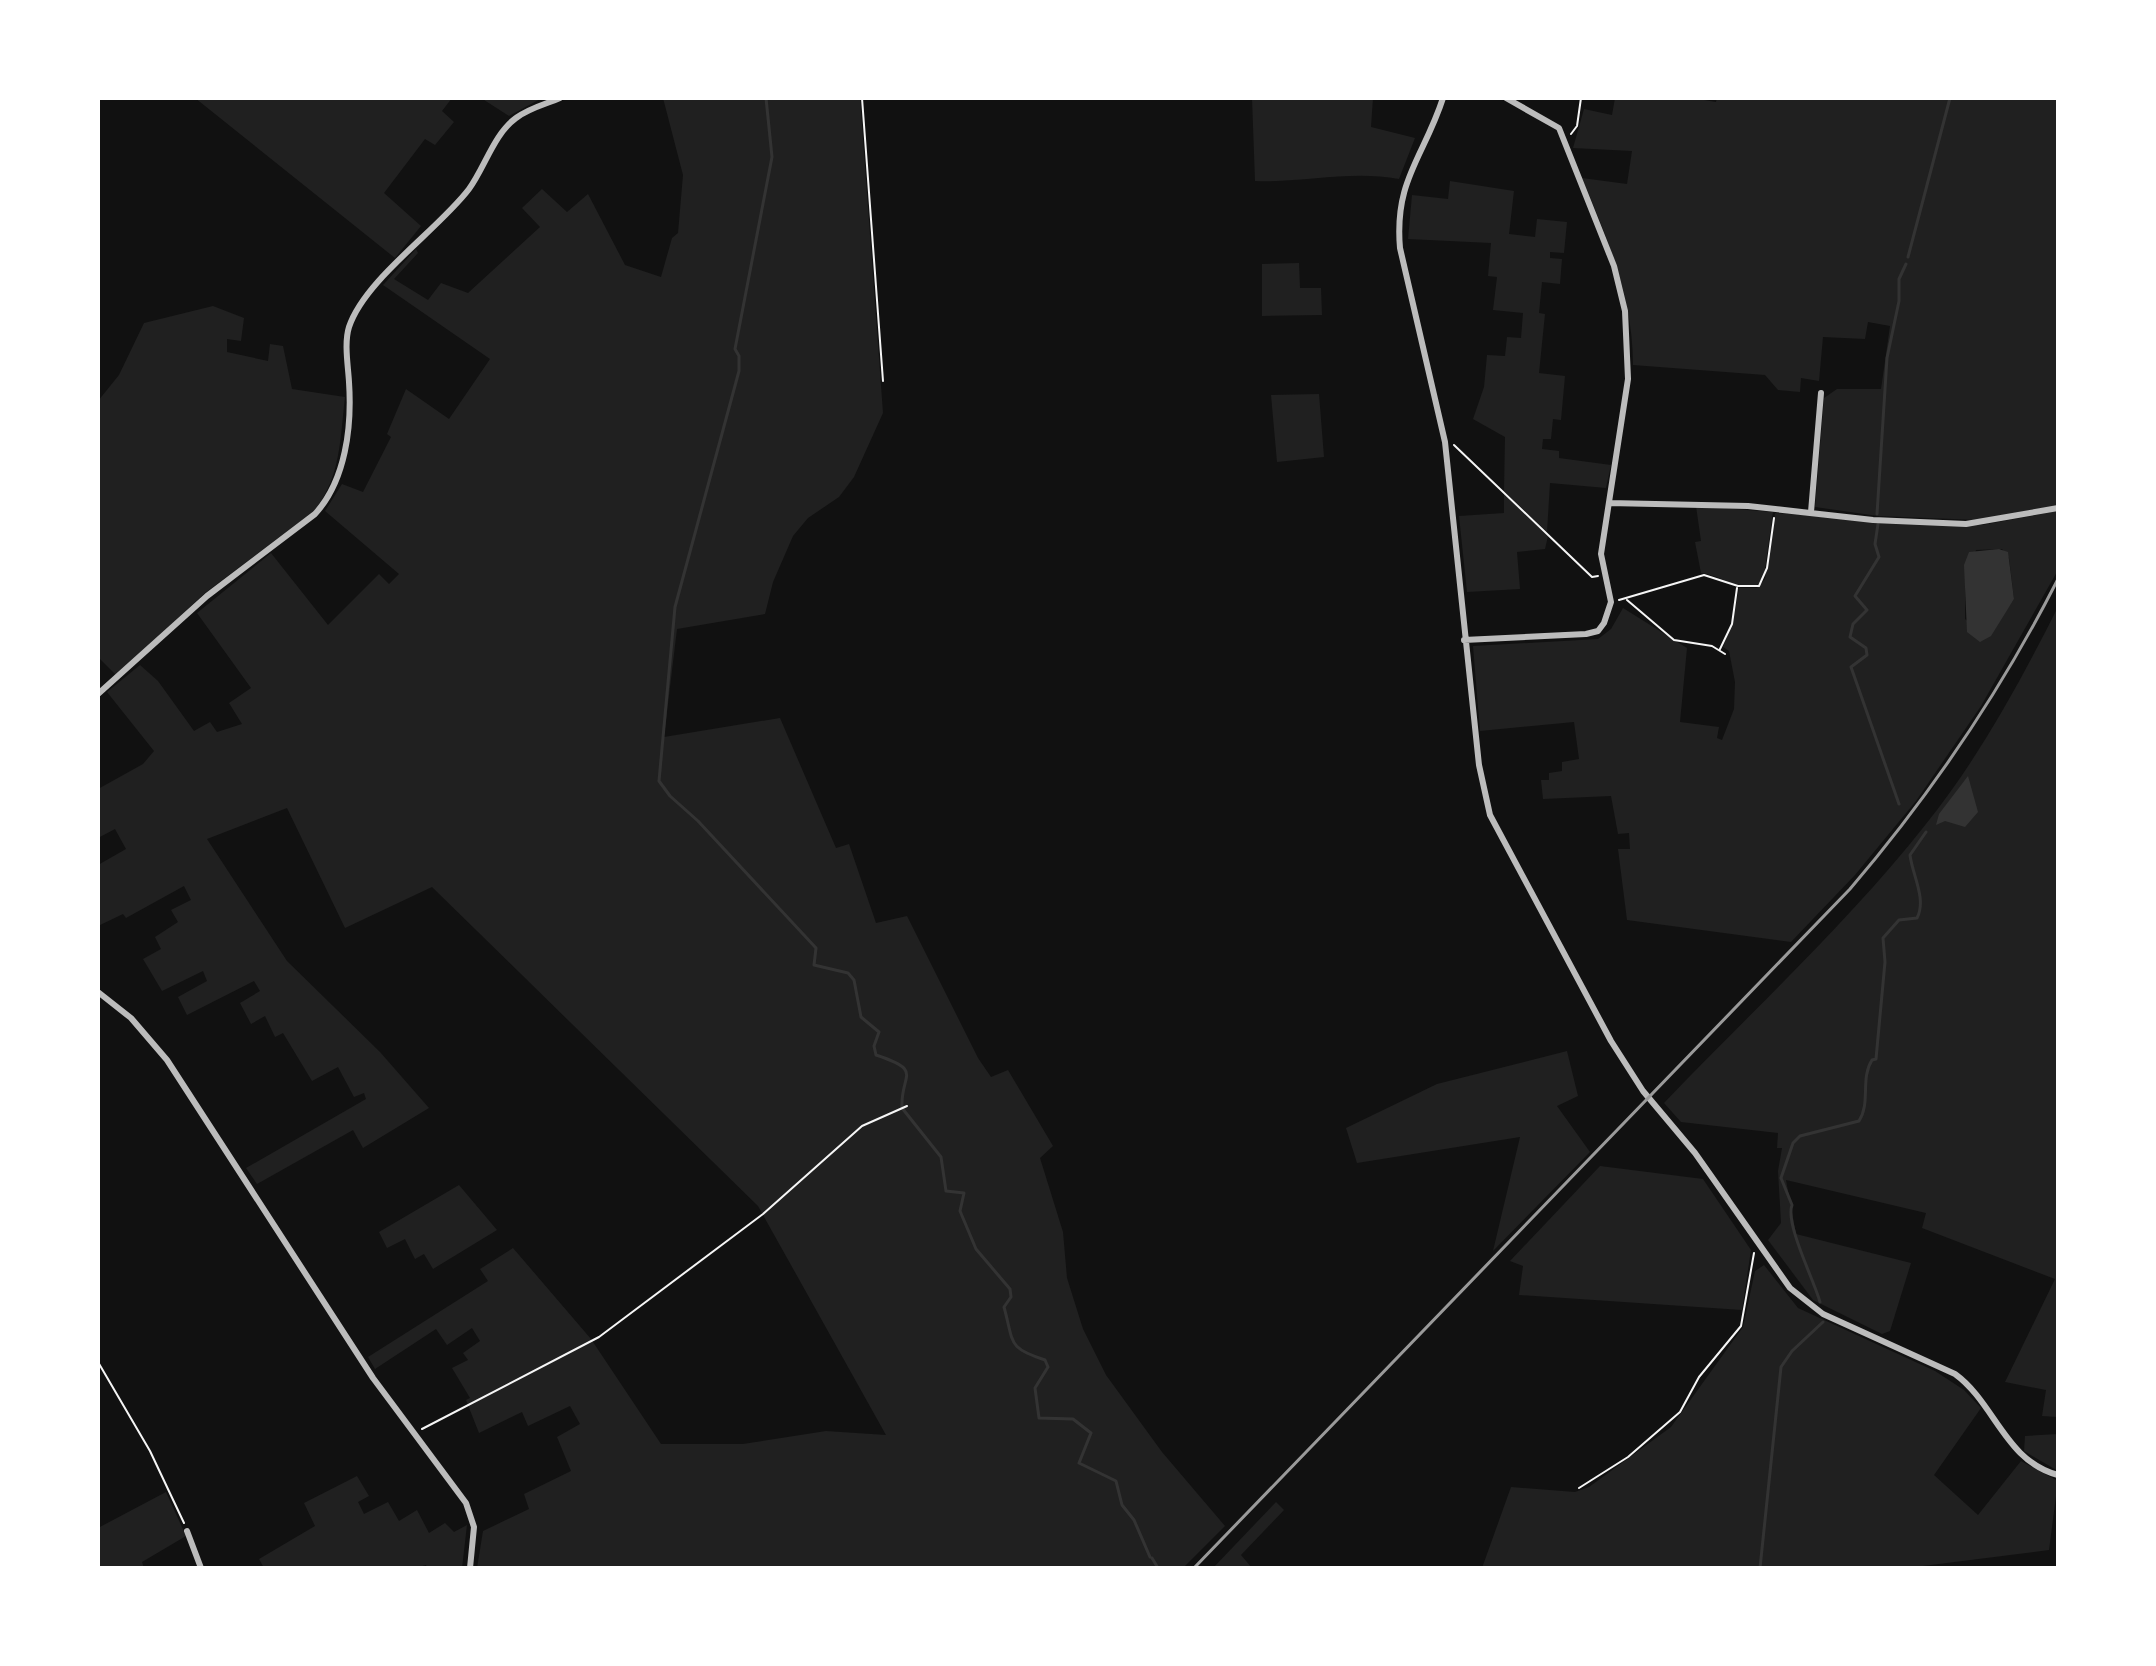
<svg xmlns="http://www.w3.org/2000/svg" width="2156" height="1666" viewBox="0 0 2156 1666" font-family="'Roboto Serif',serif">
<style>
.green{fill:#202020;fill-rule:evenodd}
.water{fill:#333}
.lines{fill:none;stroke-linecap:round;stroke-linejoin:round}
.stream{stroke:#333;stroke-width:3}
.path{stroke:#f5f5f5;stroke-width:2}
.minor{stroke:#bcbcbc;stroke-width:6}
.rail{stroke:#9a9a9a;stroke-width:3}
</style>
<rect width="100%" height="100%" fill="#111"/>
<path class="green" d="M 195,98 L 452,98 L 442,111 L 454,122 L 435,145 L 425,139 L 384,193 L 421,226 L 395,258 Z
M 481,98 L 542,98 L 509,116 Z
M 663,98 L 860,98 L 883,413 L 854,477 L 839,497 L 808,518 L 793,536 L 773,582 L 765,614 L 677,629 L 664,737 L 780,718 L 836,848 L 849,844 L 876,923 L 907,916 L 978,1058 L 991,1077 L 1008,1070 L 1053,1146 L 1040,1158 L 1063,1232 L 1067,1278 L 1083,1329 L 1106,1375 L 1162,1452 L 1225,1526 L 1183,1568 L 477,1568 L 483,1531 L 529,1509 L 524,1494 L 571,1471 L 557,1437 L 580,1424 L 570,1406 L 528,1426 L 522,1412 L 479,1433 L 466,1400 L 470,1398 L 452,1368 L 468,1360 L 463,1353 L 480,1341 L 472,1328 L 447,1345 L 436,1329 L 375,1369 L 368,1357 L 488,1281 L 480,1269 L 513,1248 L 591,1339 L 661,1444 L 743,1444 L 826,1431 L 886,1435 L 758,1206 L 432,887 L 345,928 L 287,808 L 207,839 L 287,961 L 380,1052 L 429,1108 L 363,1148 L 353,1130 L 257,1184 L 246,1168 L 366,1099 L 364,1093 L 354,1097 L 338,1067 L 312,1081 L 283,1033 L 275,1037 L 265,1016 L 251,1024 L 240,1003 L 260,991 L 254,981 L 187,1015 L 178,997 L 207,981 L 203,971 L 162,991 L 143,959 L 161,949 L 155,937 L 178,922 L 171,910 L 191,900 L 184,886 L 126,918 L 123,914 L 98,926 L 98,865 L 126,849 L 115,829 L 98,838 L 98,789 L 143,764 L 154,751 L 107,692 L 140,665 L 158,681 L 194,731 L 210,722 L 217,732 L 242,724 L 229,703 L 251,688 L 197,613 L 271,553 L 328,625 L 379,574 L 389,584 L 399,574 L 325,511 L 342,484 L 363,492 L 391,437 L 387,434 L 406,389 L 449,419 L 490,359 L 383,285 L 416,249 L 418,253 L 394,279 L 428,300 L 441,283 L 468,293 L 540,227 L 522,208 L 542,189 L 567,212 L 588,194 L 625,265 L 661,277 L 672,238 L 678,233 L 683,175 Z
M 1252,98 L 1373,98 L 1371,127 L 1415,138 L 1399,179 C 1350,170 1304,183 1255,181 Z
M 1615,98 L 1692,98 L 1716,102 L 1717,98 L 2058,98 L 2058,505 L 1978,520 L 1878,516 L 1815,507 L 1824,398 L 1837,389 L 1881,389 L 1890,326 L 1868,322 L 1865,339 L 1823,337 L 1819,381 L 1801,378 L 1800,392 L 1778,390 L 1765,375 L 1633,365 C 1633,297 1608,240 1582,178 L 1627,184 L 1632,151 L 1573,148 L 1584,109 L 1612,115 Z
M 1450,181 L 1514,191 L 1509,234 L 1535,237 L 1537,219 L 1567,222 L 1564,253 L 1550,252 L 1550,258 L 1562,259 L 1560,284 L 1542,282 L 1539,313 L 1545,314 L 1539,373 L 1565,376 L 1561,420 L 1553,419 L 1551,439 L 1543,439 L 1542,449 L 1559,451 L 1559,458 L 1611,465 L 1606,488 L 1550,483 L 1547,532 L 1504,491 L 1505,437 L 1473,419 L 1484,387 L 1487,355 L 1505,356 L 1507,337 L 1521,338 L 1523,313 L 1493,310 L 1497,277 L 1488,276 L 1491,243 L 1408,239 L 1412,195 L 1448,199 Z
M 1299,263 L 1300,288 L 1321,288 L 1322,315 L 1262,316 L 1262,264 Z
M 213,306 L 244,318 L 241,341 L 227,339 L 227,352 L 268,361 L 270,344 L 283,346 L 292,389 L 345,397 C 340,439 341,477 314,511 L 205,593 L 116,675 L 98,657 L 98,401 L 119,375 L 144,323 Z
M 1319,394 L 1324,457 L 1277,462 L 1271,395 Z
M 1504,493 L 1548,536 L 1545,549 L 1517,552 L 1520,589 L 1467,592 L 1459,516 L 1504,513 Z
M 1696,506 L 1773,512 L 1764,576 L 1759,584 C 1740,592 1720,575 1701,573 L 1695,542 L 1701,541 Z
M 2058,511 L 2058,570 L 1981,706 L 1916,801 L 1855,875 L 1791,942 L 1627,920 L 1618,849 L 1630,849 L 1629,833 L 1618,834 L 1611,796 L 1543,799 L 1541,780 L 1549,780 L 1549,773 L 1562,771 L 1562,762 L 1579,759 L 1574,722 L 1480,731 L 1473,646 L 1598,639 L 1611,629 L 1623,608 L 1687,648 L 1680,722 L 1719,727 L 1717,738 L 1722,740 L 1734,709 L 1735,682 L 1729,651 L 1723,647 L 1733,621 L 1739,588 L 1757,588 L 1765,579 L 1775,513 L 1982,525 ZM 2002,549 L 2009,558 L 2014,599 L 1988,637 L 1965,619 L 1965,586 L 1976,550 Z
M 2058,607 L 2058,1471 L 2024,1451 L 2025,1436 L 2058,1434 L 2057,1417 L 2042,1416 L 2046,1390 L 2005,1382 L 2055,1279 L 1922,1228 L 1926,1213 L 1786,1180 L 1796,1234 L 1911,1263 L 1890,1331 L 1882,1334 L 1813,1300 L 1768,1240 L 1781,1223 L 1778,1171 L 1782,1148 L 1777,1148 L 1778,1133 L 1681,1122 L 1664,1103 C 1752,1011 1847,924 1926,824 C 1979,758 2020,682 2058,607 Z
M 1567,1051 L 1578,1096 L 1557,1106 L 1590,1152 L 1493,1251 L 1520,1137 L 1357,1163 L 1346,1128 L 1437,1084 Z
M 1600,1166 L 1703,1179 L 1751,1250 L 1742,1310 L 1519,1295 L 1523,1266 L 1510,1261 Z
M 459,1185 L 497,1230 L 433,1269 L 424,1254 L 415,1259 L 405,1239 L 387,1248 L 379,1232 Z
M 1764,1265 L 1798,1308 L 1935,1371 L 1964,1390 L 1981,1408 L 1934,1475 L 1978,1515 L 2021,1461 L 2058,1481 L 2049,1550 L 1907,1568 L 1482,1568 L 1511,1487 L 1575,1492 L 1589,1487 L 1671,1427 L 1743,1327 L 1755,1271 Z
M 357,1476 L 369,1496 L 358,1502 L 364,1514 L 388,1502 L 399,1521 L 417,1510 L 429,1533 L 445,1523 L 454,1532 L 467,1525 L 462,1568 L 427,1568 L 426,1565 L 415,1568 L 264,1568 L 259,1559 L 315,1526 L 304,1503 Z
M 166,1492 L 186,1536 L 142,1562 L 144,1568 L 98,1568 L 98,1528 Z
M 1276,1502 L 1284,1510 L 1241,1555 L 1252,1568 L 1213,1568 Z"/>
<path class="water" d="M 1999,549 L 2008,552 L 2014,599 L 1991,636 L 1980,642 L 1967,632 L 1964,565 L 1969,552 Z
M 1968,776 L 1978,812 L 1965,827 L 1945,821 L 1936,825 L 1939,814 Z"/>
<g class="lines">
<path class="stream" d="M 766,98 L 772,157 L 735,349 L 739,356 L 739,371 L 675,607 L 659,781 L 670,796 L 698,821 L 816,948 L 814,965 L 848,973 L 854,980 L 861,1017 L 879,1032 L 874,1046 L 876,1055 C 925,1071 900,1074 902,1108 L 941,1157 L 946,1191 L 964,1193 L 960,1211 L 976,1249 L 1010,1289 L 1011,1297 L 1004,1307 C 1014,1343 1007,1348 1045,1360 L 1048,1367 L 1035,1388 L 1039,1418 L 1073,1419 L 1091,1433 L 1079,1463 L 1116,1481 L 1122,1505 L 1134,1520 L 1150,1557
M 1908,257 L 1950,98
M 1877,514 L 1887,358 L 1899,301 L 1899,279 L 1906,264
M 1878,524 L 1875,544 L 1879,557 L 1855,596 L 1867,610 L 1853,624 L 1850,637 L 1866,648 L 1867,655 L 1851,667 L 1899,804
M 1820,1302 C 1814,1280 1785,1224 1792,1205 L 1781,1178 L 1793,1143 L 1800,1136 L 1859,1121 C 1871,1102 1860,1079 1872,1060 L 1876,1059 L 1885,962 L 1883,938 L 1899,920 L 1917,918 C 1927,899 1912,874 1910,855 L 1926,832
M 1152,1558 L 1158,1568
M 1760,1568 L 1781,1367 L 1792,1351 L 1823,1322"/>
<path class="path" d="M 862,98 L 883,381
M 1571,134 L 1577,126 L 1581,98
M 1454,445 L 1592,577 L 1598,576
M 1619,600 L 1704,575 L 1738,586 L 1759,586 L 1767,568 L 1774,518
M 1627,600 L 1674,640 L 1712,646 L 1725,654
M 1720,649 L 1732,624 L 1737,588
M 98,1362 L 150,1451 L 184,1523
M 422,1429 L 599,1337 L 763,1214 L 862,1126 L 907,1106
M 1579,1488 L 1628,1457 L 1680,1412 L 1699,1377 L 1741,1326 L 1754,1253"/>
<path class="minor" d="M 1443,98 C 1424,157 1394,180 1400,248 L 1445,442 L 1479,765 L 1490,815 L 1611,1041 L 1643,1091 L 1695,1153 L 1790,1288 L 1823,1314 L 1955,1374 C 1995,1403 2005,1461 2058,1475
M 1609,503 L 1748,506 L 1873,520 L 1966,524 L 2058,508
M 1811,512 L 1821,393
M 1464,640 L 1586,634 L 1598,631 L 1604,623 L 1611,602 L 1601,554 L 1628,379 L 1625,311 L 1614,266 L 1559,128 L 1506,98
M 98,694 L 207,596 L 315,514 C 346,480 352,426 349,382 C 348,365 344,343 349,327 C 365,279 438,230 469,189 C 485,167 494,134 516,118 C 529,108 546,104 560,98
M 98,992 L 131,1018 L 167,1060 L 373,1378 L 466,1503 L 474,1527 L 470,1568
M 187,1531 L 201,1568"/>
<path class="rail" d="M 1194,1568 L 1850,889 C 1932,793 2001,691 2058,579"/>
</g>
<rect width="2156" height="1666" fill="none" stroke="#ffffff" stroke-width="200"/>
</svg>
